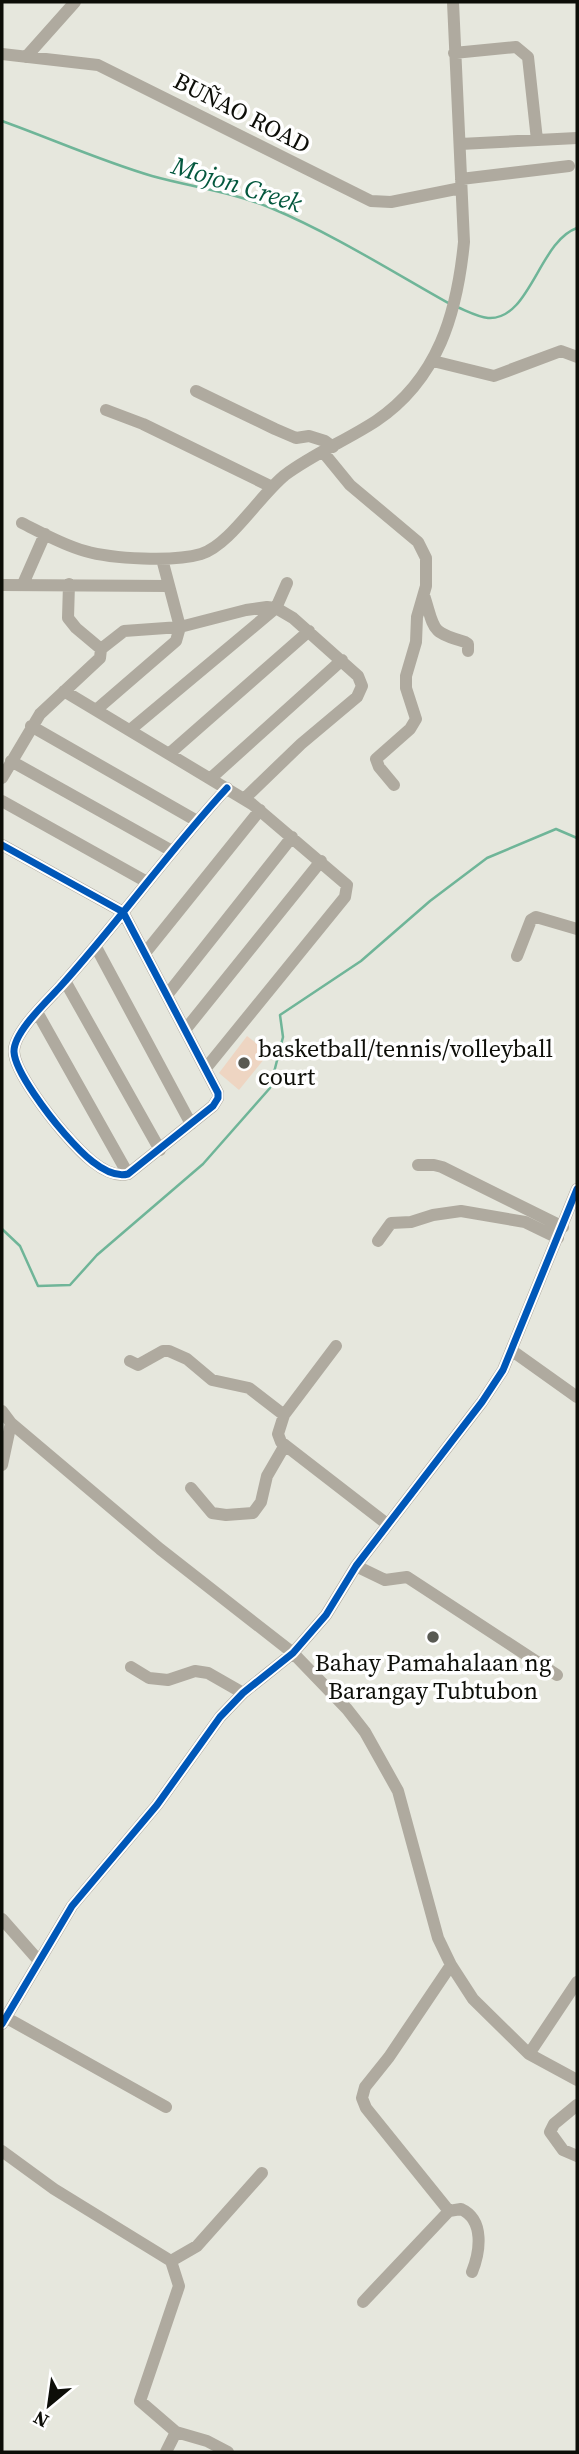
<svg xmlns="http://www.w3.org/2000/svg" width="579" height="2454" viewBox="0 0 579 2454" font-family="'Source Serif 4',serif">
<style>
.green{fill:#eed5c2}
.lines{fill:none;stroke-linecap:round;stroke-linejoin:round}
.stream{stroke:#6fb598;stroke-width:2.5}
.minor{stroke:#afaa9f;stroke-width:12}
.cycleway-casing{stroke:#fff;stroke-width:11}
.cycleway{stroke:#0057b8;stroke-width:7}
.poi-dot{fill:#595a53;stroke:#fff;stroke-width:2.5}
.labels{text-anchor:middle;stroke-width:7;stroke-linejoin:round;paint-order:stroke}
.street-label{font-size:24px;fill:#0d0e08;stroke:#fff}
.poi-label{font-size:24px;fill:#0d0e08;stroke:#fff;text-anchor:start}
.water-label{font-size:26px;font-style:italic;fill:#04583e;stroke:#fff}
</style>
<rect width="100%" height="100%" fill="#e6e7dd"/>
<path class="green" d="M 247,1036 L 269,1053 L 239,1090 L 219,1073 Z"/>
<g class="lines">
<path class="stream" d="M 2,121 C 52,139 101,161 152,176 C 192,187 232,192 271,208 C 333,234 391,271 450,304
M 457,307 C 467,311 478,317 488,318 C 530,321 539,241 577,228
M 2,1229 L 20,1246 L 38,1286 L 70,1285 L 97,1255 L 203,1164 L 270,1088 L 283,1037 L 280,1015 L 361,961 L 430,901 L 487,858 L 556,829 L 577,838"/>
<path class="minor" d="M 454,53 L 516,47 L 528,57 L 537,140
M 2,54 L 98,65 L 371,201 L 391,202 L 461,188
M 26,57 L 75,2
M 460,144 L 577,138
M 461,179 L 569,166
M 433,361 L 494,376 L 561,351 L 577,357
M 196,391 L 275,429 L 296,438 L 309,436 L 325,441 L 333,447
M 106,410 L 143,424 L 272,487
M 323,452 L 350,485 L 418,542 L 426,558 L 426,586 L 417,617 L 416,642 L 406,676 L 406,688 L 416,719 L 410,729 L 376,759 L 379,767 L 394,785
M 22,523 C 42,533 63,545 85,551 C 112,559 174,562 201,554 C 230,545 259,496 285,475 C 313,454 347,440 376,421 C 438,379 457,314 464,242 L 453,2
M 23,584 L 45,534
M 69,584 L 68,618 L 76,628 L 101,649
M 2,585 L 169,586
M 424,595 C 435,629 429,632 465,642 L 468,644 L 468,651
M 101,649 L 124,631 L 180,627 L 246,610 L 267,607 L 276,608 L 293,618 L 358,676 L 362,686 L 357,697 L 301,744 L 244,799
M 64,691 L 252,804 L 347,885 L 345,897 L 206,1068
M 96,710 L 176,641 L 180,627 L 162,559
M 31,726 L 197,821
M 130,730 L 276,608 L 287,583
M 170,753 L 309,631
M 11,761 L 172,851
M 2,778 L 40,714 L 100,658 L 101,649
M 211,778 L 342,660
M 2,801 L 147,882
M 2,845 L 123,912 L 218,1093 L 218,1098 L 213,1106 L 128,1174 C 105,1180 78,1149 64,1133 C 50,1117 15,1072 14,1052 C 13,1033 47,1001 59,988 C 118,923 168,852 227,788
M 96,947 L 191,1124
M 145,953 L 260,810
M 517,956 L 531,920 L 536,917 L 577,929
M 65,981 L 160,1150
M 167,995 L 292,837
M 37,1012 L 128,1174
M 185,1030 L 321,861
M 418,1165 L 434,1165 L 442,1167 L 563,1227
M 378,1241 L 391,1223 L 411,1222 L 433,1215 L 461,1211 L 525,1222 L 558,1238
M 511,1350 L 577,1397
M 130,1361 L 138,1365 L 163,1351 L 169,1351 L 187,1359 L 212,1380 L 249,1388 L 284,1415 L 278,1434 L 281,1442 L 387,1524
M 2,1411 L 11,1423 L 160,1549 L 293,1653 L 347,1709 L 365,1732 L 398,1791 L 438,1938 L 451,1965 L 473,1999 L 529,2054 L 577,2080
M 284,1415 L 336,1346
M 2,1465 L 11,1423
M 191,1488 L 212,1513 L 226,1515 L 253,1513 L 261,1502 L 267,1476 L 285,1445
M 356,1566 L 385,1580 L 407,1577 L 557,1675
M 131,1667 L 149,1678 L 168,1680 L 195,1671 L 208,1673 L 243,1693
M 2,1919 L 39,1961
M 5,2017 L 166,2107
M 2,2024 L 72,1906 L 157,1805 L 220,1717 L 243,1693 L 293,1653 L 326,1615 L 356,1566 L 482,1402 L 503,1370 L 577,1189
M 529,2054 L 577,1982
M 577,2105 L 554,2124 L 550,2132 L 563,2150 L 577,2156
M 2,2151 L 54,2189 L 171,2261 L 179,2286 L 177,2292 L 140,2401 L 176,2432 L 207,2441 L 228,2452
M 449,2211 L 366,2108 L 362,2098 L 365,2087 L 389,2057 L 451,1965
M 171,2261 L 197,2246 L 262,2173
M 363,2302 L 449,2211 L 461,2209 C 485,2220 480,2252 472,2272
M 166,2452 L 176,2432"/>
<defs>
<path id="cycleway" d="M 2,845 L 123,912 L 218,1093 L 218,1098 L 213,1106 L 128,1174 C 105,1180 78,1149 64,1133 C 50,1117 15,1072 14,1052 C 13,1033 47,1001 59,988 C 118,923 168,852 227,788
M 2,2024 L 72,1906 L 157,1805 L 220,1717 L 243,1693 L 293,1653 L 326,1615 L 356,1566 L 482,1402 L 503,1370 L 577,1189"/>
</defs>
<use href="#cycleway" class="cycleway-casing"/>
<use href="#cycleway" class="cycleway"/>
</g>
<g class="poi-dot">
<circle cx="244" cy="1063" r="7"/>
<circle cx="433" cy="1637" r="7"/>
</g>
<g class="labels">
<g class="street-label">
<text transform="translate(242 113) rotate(27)" y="8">BUÑAO ROAD</text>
</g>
<g class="poi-label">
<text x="258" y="1057">basketball/tennis/volleyball<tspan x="258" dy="28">court</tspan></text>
<text x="433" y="1671" text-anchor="middle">Bahay Pamahalaan ng<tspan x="433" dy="28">Barangay Tubtubon</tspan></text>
</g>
<g class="water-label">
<text transform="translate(237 184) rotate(17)" y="9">Mojon Creek</text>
</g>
</g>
<rect width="579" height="2454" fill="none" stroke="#0d0e08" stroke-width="7"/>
<g transform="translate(49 2405) rotate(209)" stroke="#ffffff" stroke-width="5" paint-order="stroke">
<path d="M0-5L12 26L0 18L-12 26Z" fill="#0d0e08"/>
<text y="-10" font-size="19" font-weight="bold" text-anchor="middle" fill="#0d0e08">N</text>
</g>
</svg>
